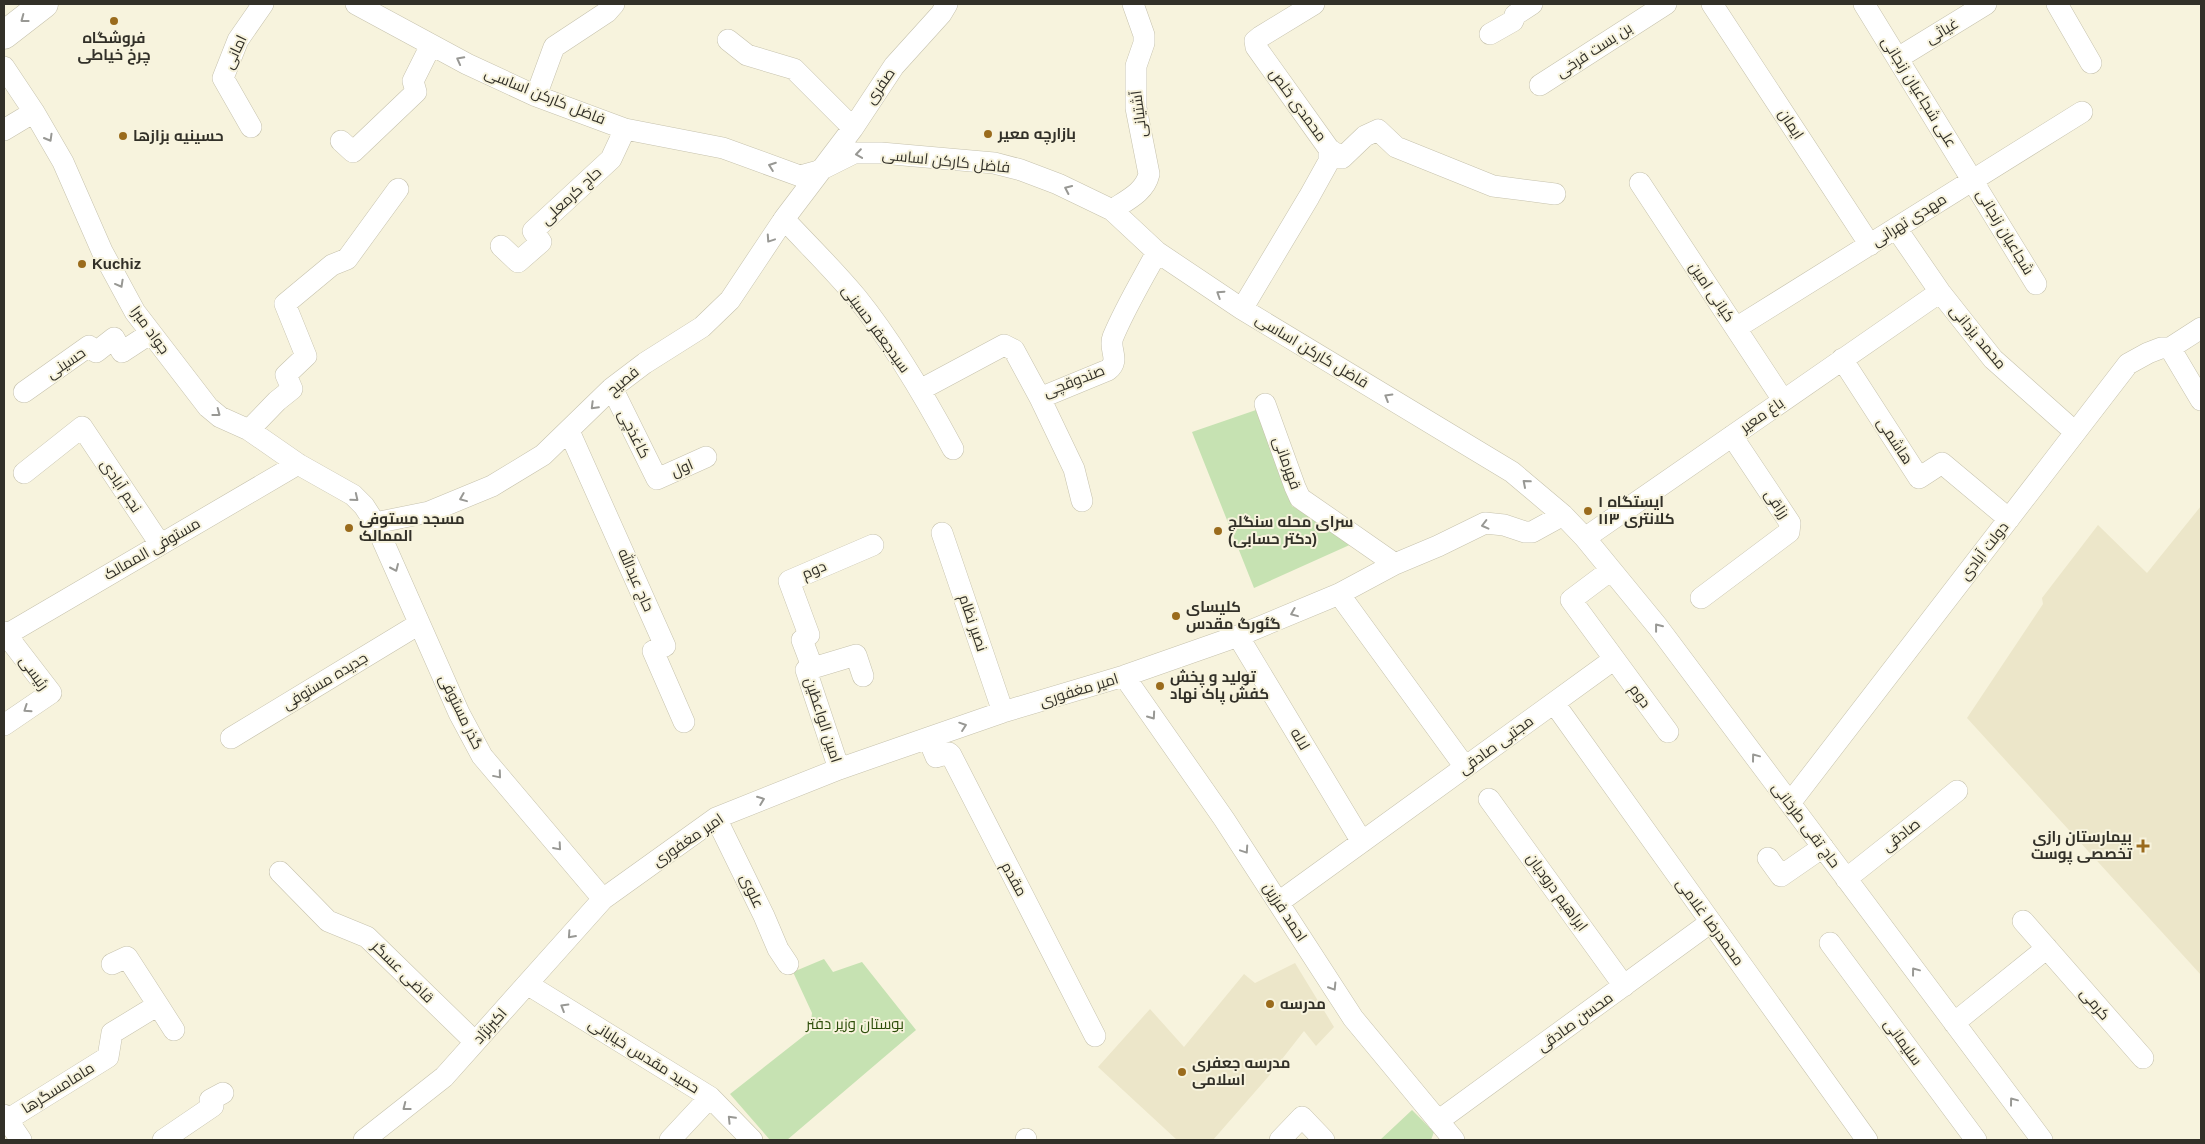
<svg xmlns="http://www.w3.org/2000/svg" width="2205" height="1144" viewBox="0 0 2205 1144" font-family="Helvetica,Cairo,sans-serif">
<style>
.built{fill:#ece6c9}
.green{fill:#c6e2b2}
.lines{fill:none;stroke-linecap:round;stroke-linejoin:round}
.minor-casing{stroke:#c6c2ad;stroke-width:22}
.primary-casing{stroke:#c6c2ad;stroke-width:29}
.minor{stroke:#fff;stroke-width:21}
.primary{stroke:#fff;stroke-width:28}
.oneway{stroke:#989894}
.poi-dot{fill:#9a6b1c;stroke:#f7f3dd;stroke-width:2}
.labels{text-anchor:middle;stroke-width:4;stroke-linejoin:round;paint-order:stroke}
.street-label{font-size:15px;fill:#323028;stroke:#f7f3dd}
.poi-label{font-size:15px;font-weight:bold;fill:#323028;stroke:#f7f3dd;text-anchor:start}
.park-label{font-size:15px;fill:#2d4e0a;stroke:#f7f3dd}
</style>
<rect width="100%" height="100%" fill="#f7f3dd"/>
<path class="built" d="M 2201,506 L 2201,975 L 1967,718 L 2043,604 L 2042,598 L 2098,525 L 2147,573 Z
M 1295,963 L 1334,1027 L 1316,1046 L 1304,1031 L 1268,1077 L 1213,1140 L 1177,1140 L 1098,1067 L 1150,1009 L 1184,1047 L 1244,974 L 1255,983 Z"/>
<path class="green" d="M 1256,410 L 1292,506 L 1354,543 L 1254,588 L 1192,432 Z
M 824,959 L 833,972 L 862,962 L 916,1030 L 787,1140 L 770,1140 L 730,1094 L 810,1031 L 812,1013 L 793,972 Z
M 1412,1110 L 1434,1132 L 1431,1140 L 1380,1140 Z"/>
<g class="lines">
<defs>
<path id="minor" d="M 356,4 L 467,64 L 536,96 L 625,129 L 723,148 L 800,176 L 818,171 L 854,153 L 881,153 L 994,163 L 1021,170 L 1058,184 L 1112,210 L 1157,252 L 1242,309 L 1512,472 L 1563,515 L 1585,538 L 1658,627 L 2042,1140
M 1314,4 L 1260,37 L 1255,41 L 1256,47 L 1329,149 L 1342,158 L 1365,136 L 1378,130 L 1396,147 L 1493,186 L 1555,194
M 1712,4 L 1870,245
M 1864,4 L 2036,284
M 2057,4 L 2091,63
M 1490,34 L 1513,21 L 1515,15 L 1532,4
M 728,40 L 747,55 L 794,69 L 853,128
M 1898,58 L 1986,4
M 4,67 L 34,112 L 63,162 L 102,251 L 135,312 L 208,407 L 220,417 L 249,430 L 298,464 L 353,495 L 364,506 L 375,523 L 459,713 L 482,756 L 603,899
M 1540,85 L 1666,4
M 536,96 L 554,47 L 607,12 L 614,4
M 251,127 L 223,78 L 238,40 L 263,4
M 4,130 L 34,112
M 341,141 L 353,152 L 416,92 L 413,81 L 431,45
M 1640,183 L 1783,400
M 1112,210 C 1127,200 1145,192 1149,174 L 1136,108 L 1136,66 L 1144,43 L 1144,35 L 1133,4
M 784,219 C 808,245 834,270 857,298 C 894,344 925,397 953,449
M 1896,228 L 1940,292 L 1993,359 L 2075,432
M 501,246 L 518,262 L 541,242 L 533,231 L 611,159 L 625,129
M 1242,309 L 1309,197 L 1329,161 L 1329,149
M 1736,328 L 2082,112
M 2170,348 L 2201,400
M 1842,359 L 1919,478 L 1942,463 L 2009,519
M 612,388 L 657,479 L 706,457
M 920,390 L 1004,345 L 1014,350 L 1040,398 L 1108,370 C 1121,360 1108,349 1113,337 C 1125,308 1142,280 1157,252
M 24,392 L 89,346 L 96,352 L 114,338 L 122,352 L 151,333
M 1040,398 L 1074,469 L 1082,501
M 1265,404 L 1295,487 L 1300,498 L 1395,564
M 249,430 L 277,401 L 292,389 L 286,375 L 306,356 L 285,304 L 332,265 L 347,259 L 398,189
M 569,431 L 665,646 L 653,651 L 684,722
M 24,473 L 82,427 L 160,544
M 375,523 L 429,512 L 492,486 L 543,455 L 612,388 L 645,363 L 702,327 L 730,300 L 784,219 L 853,128 L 894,66 L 941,14 L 947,4
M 942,533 L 1003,712
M 1585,538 L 1940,292
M 1611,570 L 1571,600 L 1668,732
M 1339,594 L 1465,767
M 1701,598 L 1789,532 L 1790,523 L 1732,436
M 4,632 L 51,693 L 4,725
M 6,635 L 298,464
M 1238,636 L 1362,842
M 813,669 L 802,640 L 809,635 L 789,581 L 873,545
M 1124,676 L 1224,819 L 1353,1018 L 1454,1140
M 1554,703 L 1867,1140
M 231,738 L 419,624
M 928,738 L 936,757 L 949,753 L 951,755 L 1095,1036
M 839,769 L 806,670 L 856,655 L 863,676
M 1489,799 L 1624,986
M 1790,803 L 2128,364 L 2148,353 L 2161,348 L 2170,348 L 2201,328
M 716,818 L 764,916 L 778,949 L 788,964
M 1768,858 L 1781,876 L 1823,847
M 280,872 L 328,921 L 367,937 L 475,1042
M 1846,879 L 1957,791
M 1279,902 L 1613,660
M 2023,921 L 2143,1058
M 1830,943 L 1976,1140
M 527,984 L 710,1097 L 752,1140
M 158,1005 L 174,1030
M 1954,1023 L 2047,948
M 4,1115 L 21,1140
M 7,1120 L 108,1057 L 112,1033 L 158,1005 L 127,957 L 112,964
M 1438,1121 L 1711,922
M 163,1140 L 213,1106 L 210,1100 L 223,1093
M 364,1140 L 444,1077 L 603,899 L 716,818 L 839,769 L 928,738 L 1003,712 L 1124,676 L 1238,636 L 1339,594 L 1395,564 L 1438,546 L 1485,523 L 1504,525 L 1525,532 L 1532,532 L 1563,515
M 670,1140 L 710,1097
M 1026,1140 L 1026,1139
M 1280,1140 L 1302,1117 L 1324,1140"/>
<path id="primary" d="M 4,35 L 44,4"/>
</defs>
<use href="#minor" class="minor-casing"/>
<use href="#primary" class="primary-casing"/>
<use href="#minor" class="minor"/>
<use href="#primary" class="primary"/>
</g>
<defs><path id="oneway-chevron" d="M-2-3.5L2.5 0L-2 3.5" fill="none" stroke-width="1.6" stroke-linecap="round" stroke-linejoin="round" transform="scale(1.25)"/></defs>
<g class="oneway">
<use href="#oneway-chevron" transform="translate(24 19) rotate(143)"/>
<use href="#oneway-chevron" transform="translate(460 60) rotate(-152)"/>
<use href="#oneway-chevron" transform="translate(49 138) rotate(60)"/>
<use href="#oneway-chevron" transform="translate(859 154) rotate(172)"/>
<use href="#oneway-chevron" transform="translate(772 166) rotate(-160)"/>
<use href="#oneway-chevron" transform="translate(1068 189) rotate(-155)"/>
<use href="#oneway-chevron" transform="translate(770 239) rotate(124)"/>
<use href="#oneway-chevron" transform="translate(120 284) rotate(61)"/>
<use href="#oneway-chevron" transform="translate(1220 294) rotate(-147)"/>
<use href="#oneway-chevron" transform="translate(1388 397) rotate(-149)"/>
<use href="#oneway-chevron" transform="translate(594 406) rotate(135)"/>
<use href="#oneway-chevron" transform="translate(217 413) rotate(37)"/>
<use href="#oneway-chevron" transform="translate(1526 483) rotate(-139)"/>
<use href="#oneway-chevron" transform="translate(355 498) rotate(39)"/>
<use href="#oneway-chevron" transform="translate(463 498) rotate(158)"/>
<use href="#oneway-chevron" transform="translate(1485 525) rotate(166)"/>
<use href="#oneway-chevron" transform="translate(395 568) rotate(66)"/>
<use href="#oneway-chevron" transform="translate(1294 613) rotate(158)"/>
<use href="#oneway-chevron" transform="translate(1658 627) rotate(-128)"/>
<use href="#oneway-chevron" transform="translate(27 709) rotate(146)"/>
<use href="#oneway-chevron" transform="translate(1152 716) rotate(55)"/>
<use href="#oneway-chevron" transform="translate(963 726) rotate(-19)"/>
<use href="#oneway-chevron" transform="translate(1755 757) rotate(-127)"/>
<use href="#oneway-chevron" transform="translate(498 775) rotate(50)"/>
<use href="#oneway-chevron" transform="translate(761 800) rotate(-21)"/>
<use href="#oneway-chevron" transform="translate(558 847) rotate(49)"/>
<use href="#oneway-chevron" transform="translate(1245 850) rotate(56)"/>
<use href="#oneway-chevron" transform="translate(571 935) rotate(132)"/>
<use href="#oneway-chevron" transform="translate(1915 971) rotate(-127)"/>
<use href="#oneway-chevron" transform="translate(1333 987) rotate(58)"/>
<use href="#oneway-chevron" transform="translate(564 1007) rotate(-149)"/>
<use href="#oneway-chevron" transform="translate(2013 1101) rotate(-127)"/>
<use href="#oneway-chevron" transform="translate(406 1107) rotate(142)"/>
<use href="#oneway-chevron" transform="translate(731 1119) rotate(-134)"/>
</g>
<g class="poi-dot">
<circle cx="114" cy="21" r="5"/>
<circle cx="988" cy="134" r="5"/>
<circle cx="123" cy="136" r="5"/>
<circle cx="82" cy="264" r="5"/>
<circle cx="1588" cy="511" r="5"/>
<circle cx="349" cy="528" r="5"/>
<circle cx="1218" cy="531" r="5"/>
<circle cx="1176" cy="616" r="5"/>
<circle cx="1160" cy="686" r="5"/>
<path d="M2140.5 838.5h5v5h5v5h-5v5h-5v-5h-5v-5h5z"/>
<circle cx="1270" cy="1004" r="5"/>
<circle cx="1182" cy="1072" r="5"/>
</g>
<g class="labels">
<g class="street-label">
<text transform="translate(1942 31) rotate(-31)" y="5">غیاثی</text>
<text transform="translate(1594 50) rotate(-33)" y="5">بن بست فرخی</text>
<text transform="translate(235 52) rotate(-65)" y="5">امانی</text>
<text transform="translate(880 86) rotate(-55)" y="5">صفری</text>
<text transform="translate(1919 92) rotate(58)" y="5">علی شجاعیان زنجانی</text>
<text transform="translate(545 96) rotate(22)" y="5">فاضل کارکن اساسی</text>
<text transform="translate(1298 105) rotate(54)" y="5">محمدی خلص</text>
<text transform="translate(1139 114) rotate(-97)" y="5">آشتیانی</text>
<text transform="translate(1791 124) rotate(57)" y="5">ایمان</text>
<text transform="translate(946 161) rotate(6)" y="5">فاضل کارکن اساسی</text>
<text transform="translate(571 196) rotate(-43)" y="5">حاج کرمعلی</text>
<text transform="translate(1909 220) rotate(-32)" y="5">مهدی تهرانی</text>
<text transform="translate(2005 232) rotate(59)" y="5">شجاعیان زنجانی</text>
<text transform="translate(1712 292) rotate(56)" y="5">کیانی امین</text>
<text transform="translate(876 329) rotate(54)" y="5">سیدجعفر حسینی</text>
<text transform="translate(150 330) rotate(54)" y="5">جواد مبرا</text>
<text transform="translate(1978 337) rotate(50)" y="5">محمد یزدانی</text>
<text transform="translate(1312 351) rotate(31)" y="5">فاضل کارکن اساسی</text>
<text transform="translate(66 363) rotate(-34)" y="5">حسینی</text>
<text transform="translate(623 381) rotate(-40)" y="5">فصیح</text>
<text transform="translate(1074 381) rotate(-21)" y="5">صندوقچی</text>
<text transform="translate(1762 415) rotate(-35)" y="5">باغ معیر</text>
<text transform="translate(634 434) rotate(63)" y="5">کاغذچی</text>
<text transform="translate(1895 441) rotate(57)" y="5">هاشمی</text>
<text transform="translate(1287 463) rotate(70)" y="5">قهرمانی</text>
<text transform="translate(682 468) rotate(-23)" y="5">اول</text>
<text transform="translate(121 486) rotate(56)" y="5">نجم آبادی</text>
<text transform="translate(1777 504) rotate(56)" y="5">رزاقی</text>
<text transform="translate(152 549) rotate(-30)" y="5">مستوفی الممالک</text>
<text transform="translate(1984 551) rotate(-52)" y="5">دولت آبادی</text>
<text transform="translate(814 570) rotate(-23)" y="5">دوم</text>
<text transform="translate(636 580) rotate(66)" y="5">حاج عبدالله</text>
<text transform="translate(973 623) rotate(71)" y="5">نصیر نظام</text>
<text transform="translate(34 673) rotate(54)" y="5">رئیسی</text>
<text transform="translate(325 681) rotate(-31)" y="5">جدیده مستوفی</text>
<text transform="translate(1079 690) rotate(-17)" y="5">امیر مغفوری</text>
<text transform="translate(1640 696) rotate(53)" y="5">دوم</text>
<text transform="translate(461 712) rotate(64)" y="5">گذر مستوفی</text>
<text transform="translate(823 720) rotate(72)" y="5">امین الواعظین</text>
<text transform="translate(1300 739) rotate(59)" y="5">لاله</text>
<text transform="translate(1496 745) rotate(-36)" y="5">مجتبی صادقی</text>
<text transform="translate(1806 825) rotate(53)" y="5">حاج تقی طرخانی</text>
<text transform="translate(1901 835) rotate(-38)" y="5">صادقی</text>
<text transform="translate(688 840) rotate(-34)" y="5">امیر مغفوری</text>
<text transform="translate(1014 879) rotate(61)" y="5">مقدم</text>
<text transform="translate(752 891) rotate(65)" y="5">علوی</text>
<text transform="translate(1557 892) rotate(54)" y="5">ابراهیم درودیان</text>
<text transform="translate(1285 912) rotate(57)" y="5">احمد فرزین</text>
<text transform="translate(1710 922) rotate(54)" y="5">محمدرضا غلامی</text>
<text transform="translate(403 972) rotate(45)" y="5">قاضی عسگر</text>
<text transform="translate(2095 1004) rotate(50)" y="5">کرمی</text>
<text transform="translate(1575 1022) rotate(-36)" y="5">محسن صادقی</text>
<text transform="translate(490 1026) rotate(-48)" y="5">اکبرنژاد</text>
<text transform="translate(1903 1042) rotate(54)" y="5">سلیمانی</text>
<text transform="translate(644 1056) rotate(32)" y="5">حمید مقدس خیابانی</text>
<text transform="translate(58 1088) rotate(-32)" y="5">مامامسگرها</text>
</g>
<g class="poi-label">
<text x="114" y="43" text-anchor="middle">فروشگاه<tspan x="114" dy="17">چرخ خیاطی</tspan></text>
<text x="998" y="139">بازارچه معیر</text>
<text x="133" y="141">حسینیه بزازها</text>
<text x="92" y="269">Kuchiz</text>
<text x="1598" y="507">ایستگاه ۱<tspan x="1598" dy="17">کلانتری ۱۱۳</tspan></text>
<text x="359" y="524">مسجد مستوفی<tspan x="359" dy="17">الممالک</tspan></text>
<text x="1228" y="527">سرای محله سنگلج<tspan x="1228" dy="17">(دکتر حسابی)</tspan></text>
<text x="1186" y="612">کلیسای<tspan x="1186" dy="17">گئورگ مقدس</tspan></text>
<text x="1170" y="682">تولید و پخش<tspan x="1170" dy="17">کفش پاک نهاد</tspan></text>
<text x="2132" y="842" text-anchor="end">بیمارستان رازی<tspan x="2132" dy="17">تخصصی پوست</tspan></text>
<text x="1280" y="1009">مدرسه</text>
<text x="1192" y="1068">مدرسه جعفری<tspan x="1192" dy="17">اسلامی</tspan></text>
</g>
<g class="park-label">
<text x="855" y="1029">بوستان وزیر دفتر</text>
</g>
</g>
<rect width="2205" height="1144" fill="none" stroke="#323028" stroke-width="10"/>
</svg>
